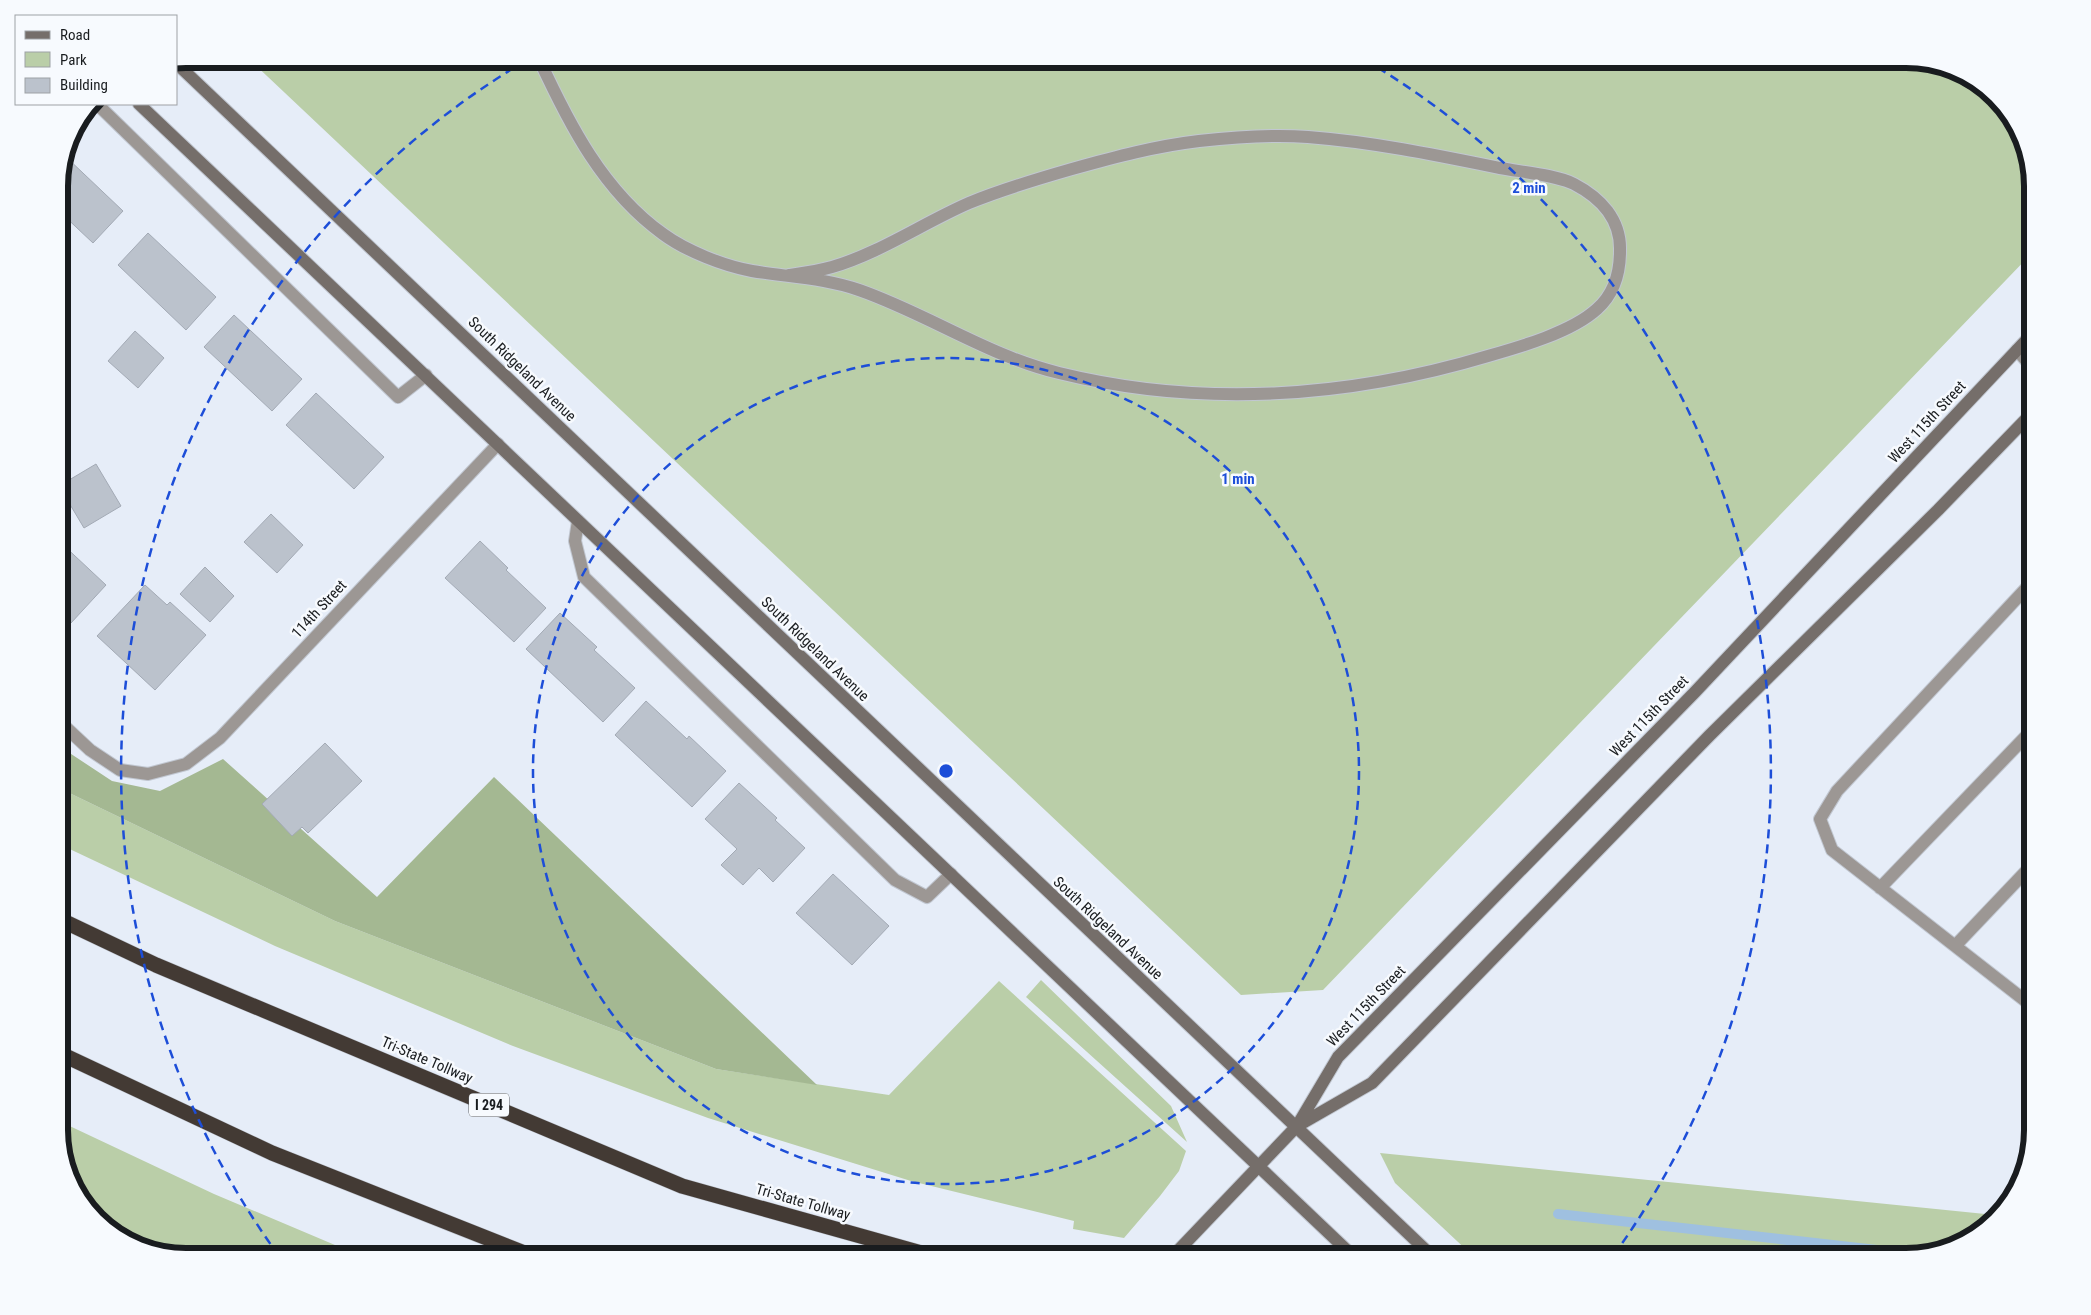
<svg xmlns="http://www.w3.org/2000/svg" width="2091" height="1315" viewBox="0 0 2091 1315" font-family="'Roboto Condensed',sans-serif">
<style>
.green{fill:#bacea8}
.forest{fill:#a4b892}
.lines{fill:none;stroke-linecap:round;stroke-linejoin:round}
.stream{stroke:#9fc0e0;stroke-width:10}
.building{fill:#bbc2cc;stroke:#a3aab5}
.lane-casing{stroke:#c1c7d1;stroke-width:14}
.street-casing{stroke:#c1c7d1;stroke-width:14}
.secondary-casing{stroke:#c1c7d1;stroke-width:14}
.highway-casing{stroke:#c1c7d1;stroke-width:16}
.lane{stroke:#9c9794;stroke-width:12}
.street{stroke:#9c9794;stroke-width:12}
.secondary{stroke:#756e6a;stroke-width:12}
.highway{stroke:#433a34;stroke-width:15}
.ring{fill:none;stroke:#1d4ed8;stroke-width:2.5;stroke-dasharray:9 6}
.labels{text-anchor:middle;stroke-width:5;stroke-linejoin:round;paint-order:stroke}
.shield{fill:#f7fafe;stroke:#5c5f62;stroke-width:1}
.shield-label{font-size:14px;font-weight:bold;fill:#191c1f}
.street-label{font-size:15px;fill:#191c1f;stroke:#f7fafe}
.rim{fill:none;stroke:#191c1f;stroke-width:6}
.centre{fill:#1d4ed8;stroke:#f7fafe;stroke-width:2.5}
.ring-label{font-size:15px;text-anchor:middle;font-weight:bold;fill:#1d4ed8;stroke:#f7fafe;stroke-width:5;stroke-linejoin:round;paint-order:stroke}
</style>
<rect width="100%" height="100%" fill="#e6edf8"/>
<path class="green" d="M 249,59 L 1905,59 L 1976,80 L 2015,122 L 2032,185 L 2032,253 L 1323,990 L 1241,995 Z
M 59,788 L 335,921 L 716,1069 L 889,1095 L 999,981 L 1186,1151 L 1179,1171 L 1160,1196 L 1124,1238 L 1073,1229 L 1074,1221 L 911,1181 L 708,1118 L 513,1046 L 275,946 L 59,844 Z
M 1041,980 L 1171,1106 L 1187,1142 L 1026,997 Z
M 59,1121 L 214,1194 L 361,1256 L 186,1256 L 162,1249 L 101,1220 L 76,1193 L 59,1138 Z
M 1380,1153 L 1995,1215 L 1969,1239 L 1906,1256 L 1473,1256 L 1395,1183 Z"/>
<path class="forest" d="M 59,746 L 112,781 L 160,791 L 223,759 L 377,897 L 494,777 L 817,1085 L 716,1069 L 335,921 L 59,788 Z"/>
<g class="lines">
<path class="stream" d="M 1558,1214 L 1912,1254"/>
</g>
<path class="building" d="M 64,155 L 123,211 L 93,243 L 59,211 L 59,177 Z
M 148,233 L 216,297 L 186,330 L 118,265 Z
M 234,315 L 302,379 L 272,411 L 204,347 Z
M 135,331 L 164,358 L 138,388 L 108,361 Z
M 316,393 L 384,457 L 354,489 L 286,425 Z
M 59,455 L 69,466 L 59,475 Z
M 96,464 L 121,506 L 84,528 L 59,486 Z
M 271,514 L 303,545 L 277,573 L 244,542 Z
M 59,541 L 106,585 L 71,623 L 59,611 Z
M 480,541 L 508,568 L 506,570 L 546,608 L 514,642 L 445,578 Z
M 205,567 L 234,596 L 210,622 L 180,594 Z
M 145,585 L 167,605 L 170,602 L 206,635 L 155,690 L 97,636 Z
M 560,613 L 597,647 L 594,650 L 635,688 L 603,722 L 526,649 Z
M 646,701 L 687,739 L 689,736 L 726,771 L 692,807 L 615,735 Z
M 325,743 L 362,781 L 308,833 L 302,827 L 292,836 L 262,804 Z
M 739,783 L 777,818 L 775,820 L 805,848 L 773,882 L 759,868 L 743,885 L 721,865 L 737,849 L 705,819 Z
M 833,874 L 889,926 L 852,965 L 796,913 Z"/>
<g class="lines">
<defs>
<path id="lane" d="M 539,59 C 569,124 603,191 663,234 C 686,251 724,266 752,271 C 788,277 825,278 859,290 C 928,314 988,356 1059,373 C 1201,408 1348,398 1488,356 C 1520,347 1572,332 1597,309 C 1614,294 1620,273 1620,251 C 1621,220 1601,198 1574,184 C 1557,175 1521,172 1500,168 C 1436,155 1373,142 1308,137 C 1272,134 1235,137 1199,141 C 1156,146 1115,157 1072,169 C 1037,179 1003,189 969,203 C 923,223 880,253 832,267 C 818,271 803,273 789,275
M 2017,350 L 2032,367
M 2032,582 L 1837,791 L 1820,819 L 1832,850 L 2032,1006
M 1880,888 L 2032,730
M 1955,946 L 2032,865"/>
<path id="street" d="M 97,104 L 398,397 L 426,375
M 578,521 L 575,541 L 584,577 L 895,880 L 927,897 L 951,874
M 59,721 L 90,750 L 120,770 L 148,774 L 186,764 L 220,738 L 498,444"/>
<path id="secondary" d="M 176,63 L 1432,1256
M 139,104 L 1353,1256
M 1299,1125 L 1372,1083 L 1709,736 L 1938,510 L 2032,413
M 1173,1256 L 1297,1126 L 1338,1057 L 1695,692 L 2032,334"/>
<path id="highway" d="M 59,919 L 156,965 L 682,1186 L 932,1256
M 59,1053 L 272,1153 L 532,1256"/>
</defs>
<use href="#lane" class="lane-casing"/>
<use href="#street" class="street-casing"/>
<use href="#secondary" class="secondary-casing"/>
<use href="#highway" class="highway-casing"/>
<use href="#lane" class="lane"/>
<use href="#street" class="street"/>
<use href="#secondary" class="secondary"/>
<use href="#highway" class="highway"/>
</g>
<g class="ring">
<circle cx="946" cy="771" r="413"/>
<path d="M279 1256A825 825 0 0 1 527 60M1365 60A825 825 0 0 1 1613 1256"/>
</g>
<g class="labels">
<rect class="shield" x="469" y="1093.5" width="40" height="23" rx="4"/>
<g class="shield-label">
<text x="489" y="1110">I 294</text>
</g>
<g class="street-label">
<text transform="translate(522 369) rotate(44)" y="5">South Ridgeland Avenue</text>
<text transform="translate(1927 422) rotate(-47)" y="5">West 115th Street</text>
<text transform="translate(319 609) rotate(-47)" y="5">114th Street</text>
<text transform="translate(815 649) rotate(44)" y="5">South Ridgeland Avenue</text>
<text transform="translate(1649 716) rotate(-46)" y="5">West 115th Street</text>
<text transform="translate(1108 928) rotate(43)" y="5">South Ridgeland Avenue</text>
<text transform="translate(1366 1006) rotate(-46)" y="5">West 115th Street</text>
<text transform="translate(427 1060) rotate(23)" y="5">Tri-State Tollway</text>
<text transform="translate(803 1202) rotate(16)" y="5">Tri-State Tollway</text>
</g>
</g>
<path d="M0 0H2091V1315H0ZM186 68H1906A118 118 0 0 1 2024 186V1130A118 118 0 0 1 1906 1248H186A118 118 0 0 1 68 1130V186A118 118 0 0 1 186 68Z" fill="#f7fafe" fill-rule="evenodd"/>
<path class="rim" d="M186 68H1906A118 118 0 0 1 2024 186V1130A118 118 0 0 1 1906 1248H186A118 118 0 0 1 68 1130V186A118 118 0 0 1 186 68Z"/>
<circle cx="946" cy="771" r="8" class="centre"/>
<g class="ring-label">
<text x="1529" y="193">2 min</text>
<text x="1238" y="484">1 min</text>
</g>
<rect x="15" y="15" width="162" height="90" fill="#f7fafe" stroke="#9ea1a5"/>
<rect x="25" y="31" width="25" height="8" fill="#756e6a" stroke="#9ea1a5"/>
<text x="60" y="40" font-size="15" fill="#191c1f">Road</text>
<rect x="25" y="52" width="25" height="15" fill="#bacea8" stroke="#9ea1a5"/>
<text x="60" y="65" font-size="15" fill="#191c1f">Park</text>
<rect x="25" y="78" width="25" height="15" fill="#bbc2cc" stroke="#9ea1a5"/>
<text x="60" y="90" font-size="15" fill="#191c1f">Building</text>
</svg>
